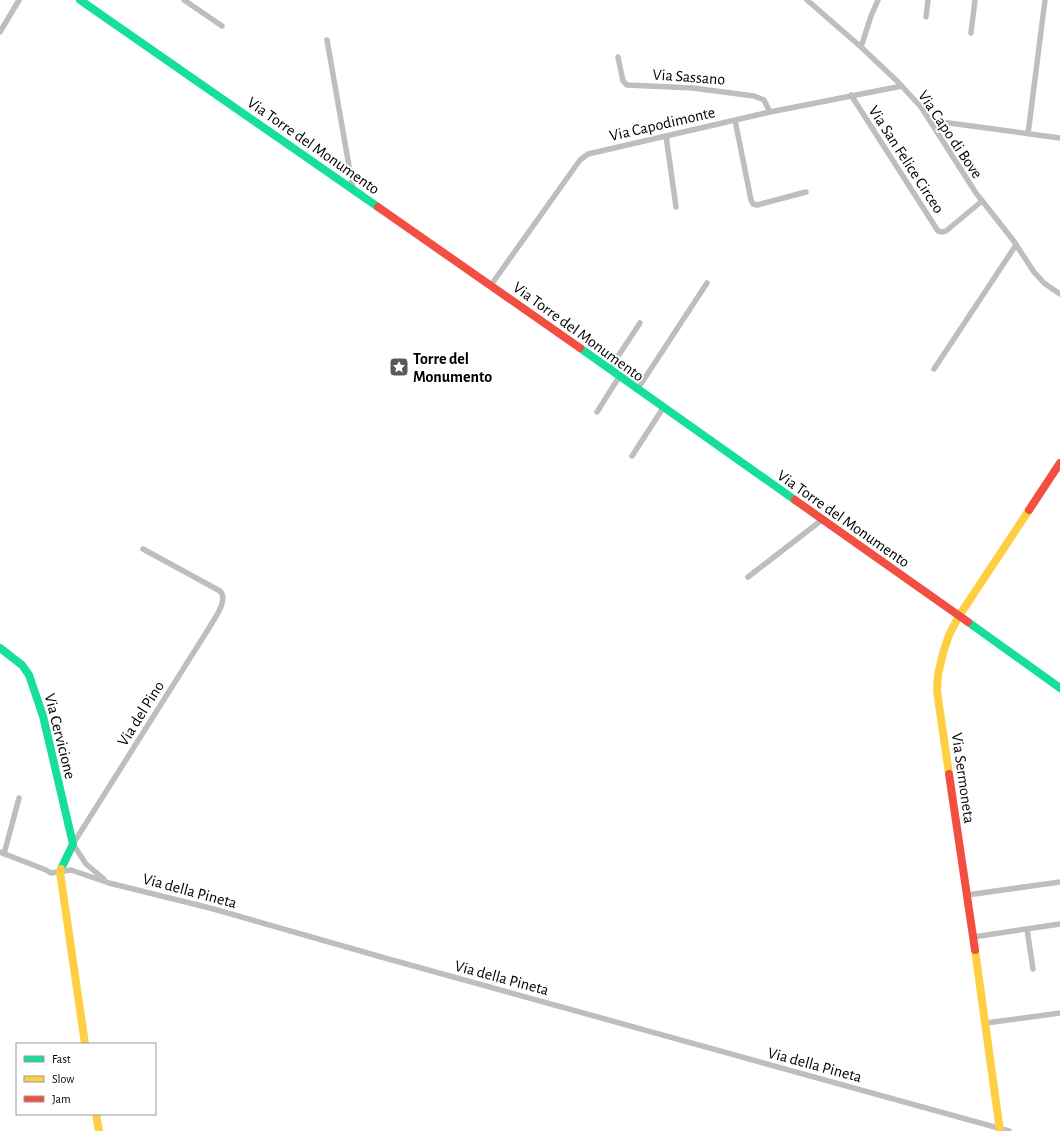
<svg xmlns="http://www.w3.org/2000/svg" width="1060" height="1131" viewBox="0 0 1060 1131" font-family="'Alegreya Sans',sans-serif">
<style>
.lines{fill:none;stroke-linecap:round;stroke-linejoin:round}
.street{stroke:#bebebe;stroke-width:5.5}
.fast{stroke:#16e098;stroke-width:8}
.slow{stroke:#ffcf43;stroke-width:8}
.jam{stroke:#f24e42;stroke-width:8}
.labels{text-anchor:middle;stroke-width:4;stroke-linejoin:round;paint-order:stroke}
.street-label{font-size:16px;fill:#000;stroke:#fff}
.poi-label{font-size:16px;font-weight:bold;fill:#000;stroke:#fff;text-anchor:start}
</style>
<rect width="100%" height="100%" fill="#fff"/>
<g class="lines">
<path class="street" d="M 184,0 L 222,26
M 807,0 L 861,47 L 898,82 L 921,107 L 976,193 L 1013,240 L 1034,272 L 1044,283 L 1060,294
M 926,17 L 928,0
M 0,32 L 19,0
M 971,33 L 975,0
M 327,40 L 353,189
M 861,47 L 871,16 L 878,0
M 618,57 L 623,81 L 627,85 L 693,88 L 754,96 L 764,100 L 770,112
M 851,95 L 938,231 L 942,232 L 946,231 L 982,201
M 735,120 L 751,200 L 753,204 L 757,205 L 806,192
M 933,124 L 942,122 L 1060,138
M 1028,134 L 1045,0
M 666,136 L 676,207
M 491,285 L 580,160 L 588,154 L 770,112 L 902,86
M 934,369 L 1016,245
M 609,370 L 640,323
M 637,390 L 707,283
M 597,412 L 619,377
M 632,456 L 663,408
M 748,577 L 823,519
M 0,852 L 46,870 L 51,873 L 71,870 L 109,883 L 210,908 L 392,960 L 1009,1131
M 4,854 L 19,798
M 104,879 L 86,864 L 73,844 L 209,628 C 214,619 229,600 220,591 L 143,549
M 967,895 L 1060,882
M 1027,929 L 1033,969
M 973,937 L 1060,924
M 986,1023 L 1060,1013"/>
<path class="fast" d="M 80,0 L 378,207
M 580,348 L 795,500
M 968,622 L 1060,688
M 0,648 L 22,665 L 29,675 L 43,716 L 73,844 L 61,869"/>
<path class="slow" d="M 949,774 L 937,691 L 938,675 L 943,653 L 949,635 L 959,616 L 1029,510
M 61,869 L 60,872 L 85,1044
M 975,950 L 1000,1131
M 96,1114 L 99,1131"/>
<path class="jam" d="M 378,207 L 580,348
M 795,500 L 968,622
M 1029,510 L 1060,463
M 949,774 L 975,950"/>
</g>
<defs>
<symbol id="sight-square" viewBox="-11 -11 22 22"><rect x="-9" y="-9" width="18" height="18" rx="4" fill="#595959" stroke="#fff"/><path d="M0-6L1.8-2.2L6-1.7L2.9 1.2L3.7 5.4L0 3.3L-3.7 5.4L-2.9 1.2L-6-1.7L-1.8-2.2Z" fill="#fff"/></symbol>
</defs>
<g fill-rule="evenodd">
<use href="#sight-square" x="388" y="356" width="22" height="22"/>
</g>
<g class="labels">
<g class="street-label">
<text transform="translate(689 76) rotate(4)" y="6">Via Sassano</text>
<text transform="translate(662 123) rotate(-13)" y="6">Via Capodimonte</text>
<text transform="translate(951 134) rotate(56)" y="6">Via Capo di Bove</text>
<text transform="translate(314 145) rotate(35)" y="6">Via Torre del Monumento</text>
<text transform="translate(907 159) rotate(57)" y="6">Via San Felice Circeo</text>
<text transform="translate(579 331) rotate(36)" y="6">Via Torre del Monumento</text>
<text transform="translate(844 518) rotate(35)" y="6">Via Torre del Monumento</text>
<text transform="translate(140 713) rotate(-58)" y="6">Via del Pino</text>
<text transform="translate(61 736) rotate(76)" y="6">Via Cervicione</text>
<text transform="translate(964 778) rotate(82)" y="6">Via Sermoneta</text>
<text transform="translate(190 890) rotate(15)" y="6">Via della Pineta</text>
<text transform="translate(502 977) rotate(15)" y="6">Via della Pineta</text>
<text transform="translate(815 1064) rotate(15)" y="6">Via della Pineta</text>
</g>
<g class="poi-label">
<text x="413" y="364">Torre del<tspan x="413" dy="18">Monumento</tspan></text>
</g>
</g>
<rect x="16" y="1043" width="140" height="72" fill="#ffffff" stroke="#999999"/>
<rect x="24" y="1056" width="20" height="6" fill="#16e098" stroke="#999999"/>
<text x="52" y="1063" font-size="12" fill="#000000">Fast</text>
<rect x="24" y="1076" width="20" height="6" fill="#ffcf43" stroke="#999999"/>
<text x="52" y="1083" font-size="12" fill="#000000">Slow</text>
<rect x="24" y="1096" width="20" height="6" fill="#f24e42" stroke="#999999"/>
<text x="52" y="1103" font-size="12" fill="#000000">Jam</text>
</svg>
